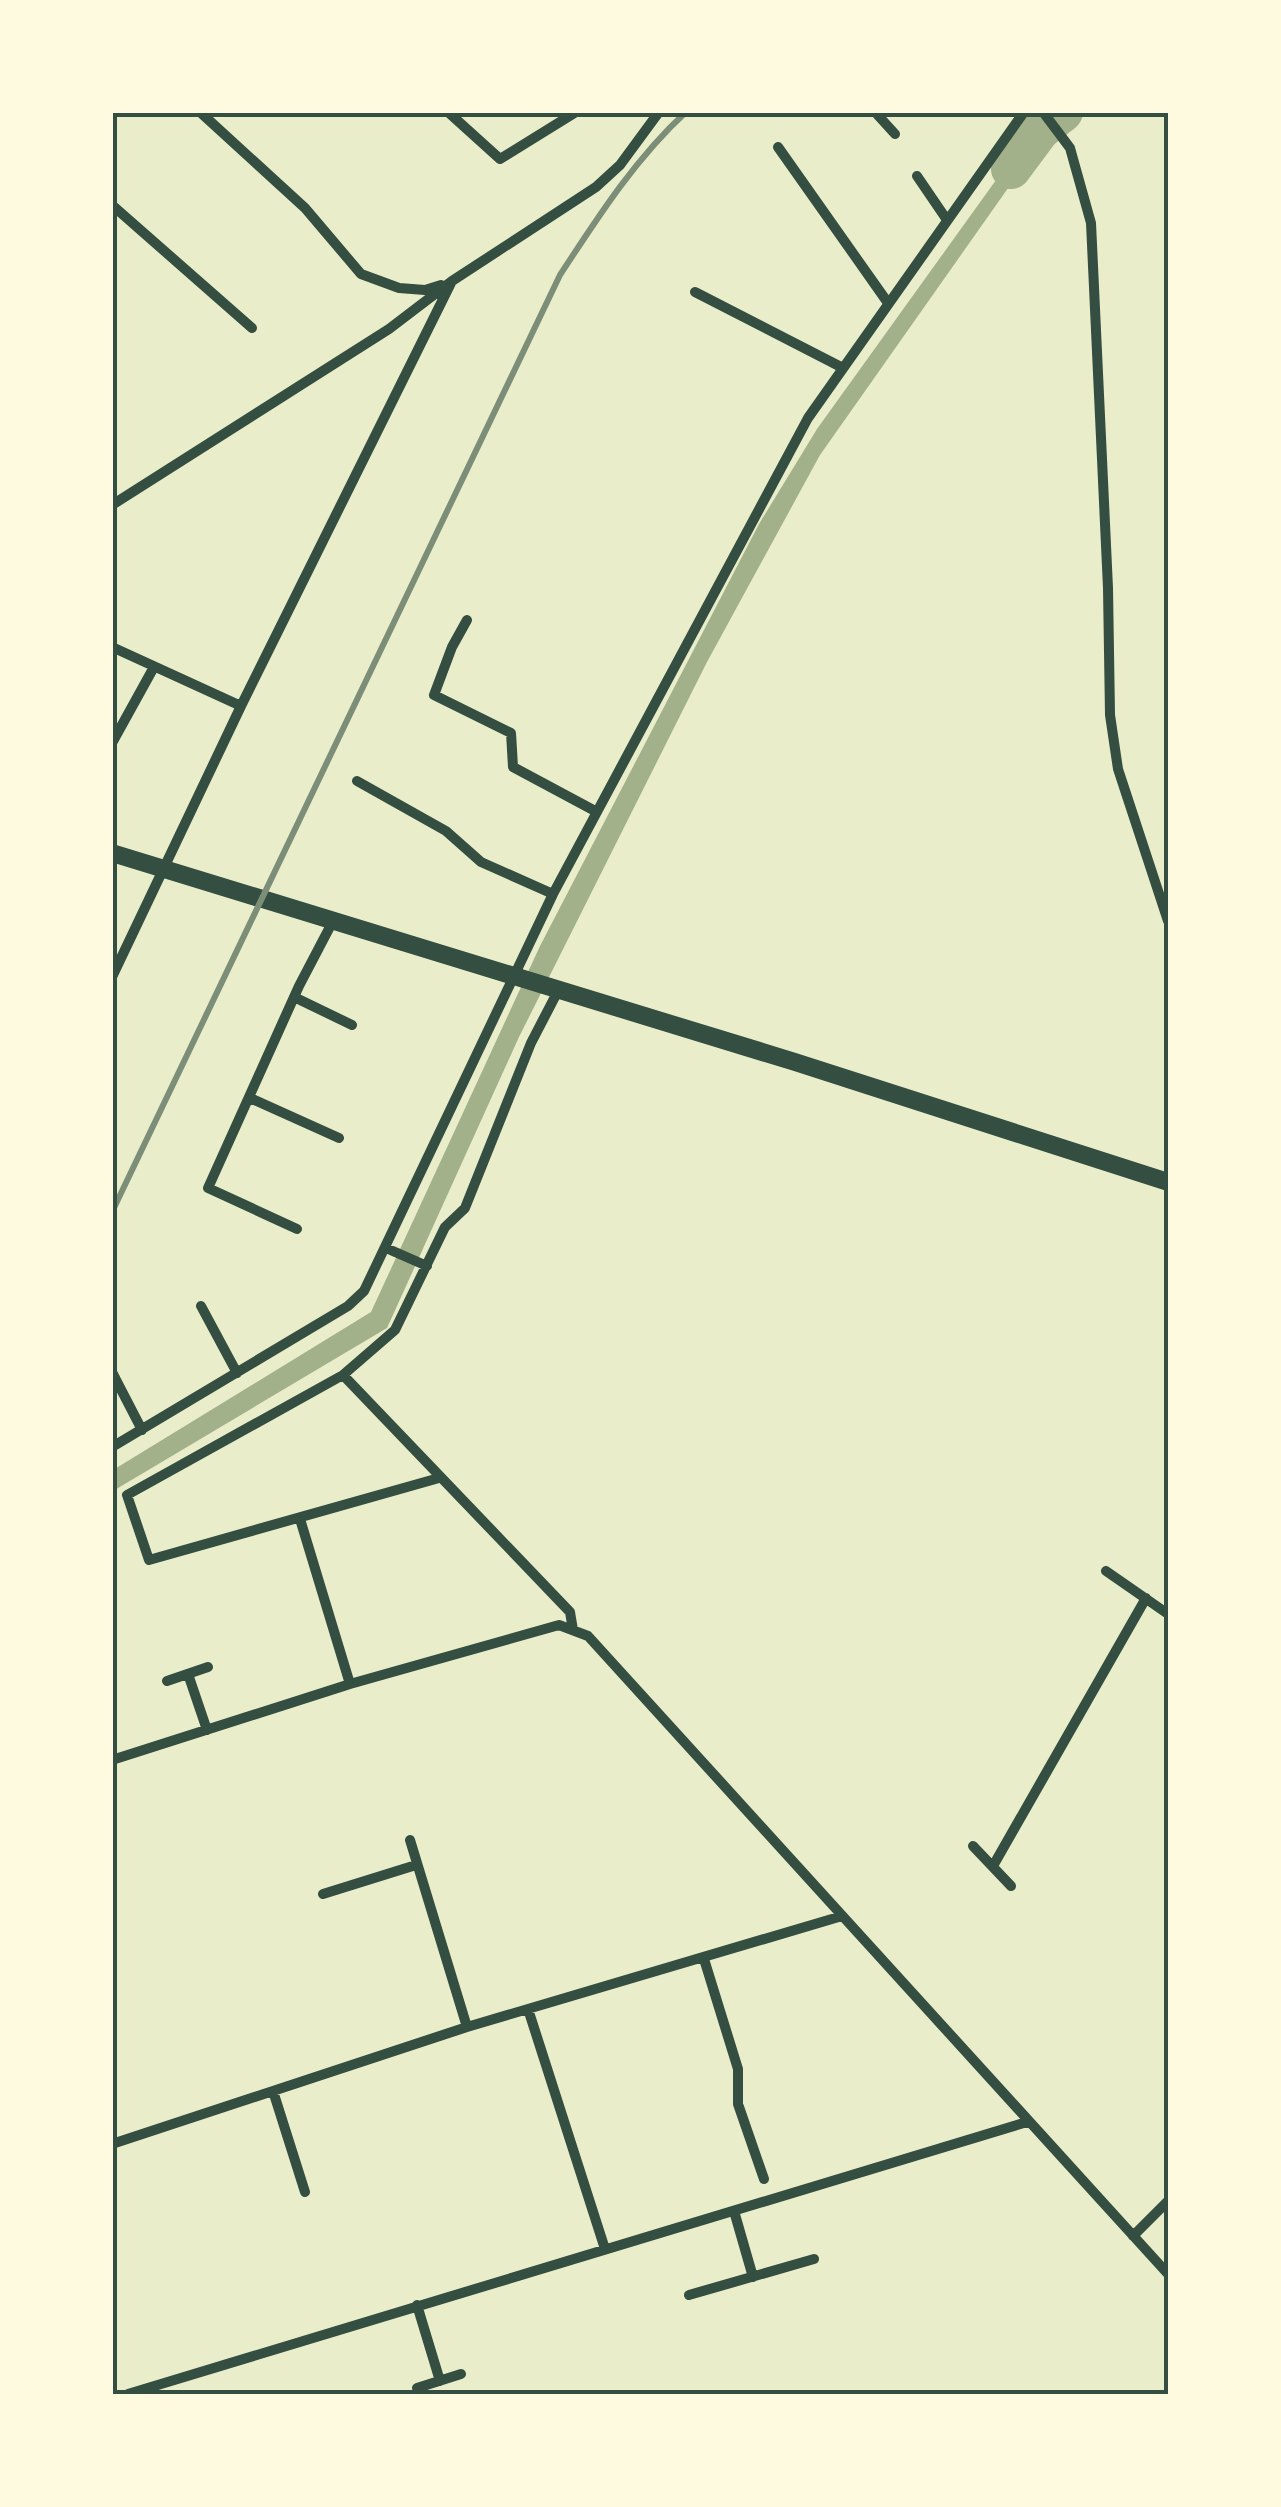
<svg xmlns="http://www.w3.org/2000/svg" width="1281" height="2507" viewBox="0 0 1281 2507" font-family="'Roboto Condensed',sans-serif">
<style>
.water{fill:#a3b18a}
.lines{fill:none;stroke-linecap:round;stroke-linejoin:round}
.river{stroke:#a3b18a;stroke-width:40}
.minor{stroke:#344e41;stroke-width:10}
.secondary{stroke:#344e41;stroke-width:18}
.rail{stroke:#7c8e77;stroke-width:6}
.neatline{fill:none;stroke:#344e41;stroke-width:4}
</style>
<rect width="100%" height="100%" fill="#e9edc9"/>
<path class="water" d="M 1037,123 L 1049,130 L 820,455 L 707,662 L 519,1037 L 387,1328 L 113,1491 L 113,1470 L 371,1312 L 540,946 L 759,524 L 817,429 Z"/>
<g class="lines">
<path class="river" d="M 1011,169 L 1040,130 L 1063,112"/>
<path class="minor" d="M 200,112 L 305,208 L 361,274 L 399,288 L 425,290 L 441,285
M 448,112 L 500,159 L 576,112
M 875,112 L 895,134
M 1043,112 L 1070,148 L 1091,223 L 1108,588 L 1110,715 L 1118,769 L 1168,921
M 778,147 L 888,303
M 917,176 L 947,220
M 112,205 L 252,328
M 695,292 L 843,368
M 112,505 L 389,329 L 452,281 L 596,187 L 620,165 L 659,112
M 467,620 L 452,647 L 434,695 L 511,733 L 513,767 L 597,812
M 112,647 L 241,706
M 112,743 L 154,667
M 357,781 L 446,831 L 481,862 L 553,894
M 112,977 L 241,706 L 452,281
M 294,997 L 352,1025
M 250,1098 L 339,1138
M 297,1229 L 208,1188 L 299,986 L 333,921
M 386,1248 L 427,1266
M 201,1306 L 237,1373
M 112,1372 L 142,1430
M 343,1375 L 570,1612 L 573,1630
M 112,1447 L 348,1306 L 364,1291 L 553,894 L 808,418 L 1024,112
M 439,1478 L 149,1560 L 127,1495 L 343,1375 L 395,1330 L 445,1227 L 465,1208 L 531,1043 L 559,989
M 300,1519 L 350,1684
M 1106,1571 L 1168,1614
M 188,1674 L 207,1730
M 167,1681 L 208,1667
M 112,1760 L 350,1684 L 559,1625 L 588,1636 L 1168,2274
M 410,1840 L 467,2027
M 973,1846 L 1011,1886
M 993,1866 L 1146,1598
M 323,1894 L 416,1865
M 704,1959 L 738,2069 L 738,2104 L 764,2179
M 528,2009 L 605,2249
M 273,2091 L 305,2192
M 112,2144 L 467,2027 L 842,1916
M 734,2211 L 753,2277
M 1133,2236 L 1168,2201
M 689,2295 L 814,2259
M 417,2305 L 440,2381
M 417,2388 L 461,2374
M 128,2394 L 1027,2122"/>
<path class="secondary" d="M 112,853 L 795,1062 L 1168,1182"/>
<path class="rail" d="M 112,1212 L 560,275 C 598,217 635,159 686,112"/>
</g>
<rect width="1281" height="2507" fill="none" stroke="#fefae0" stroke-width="230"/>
<rect x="115" y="115" width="1051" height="2277" class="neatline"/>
</svg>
